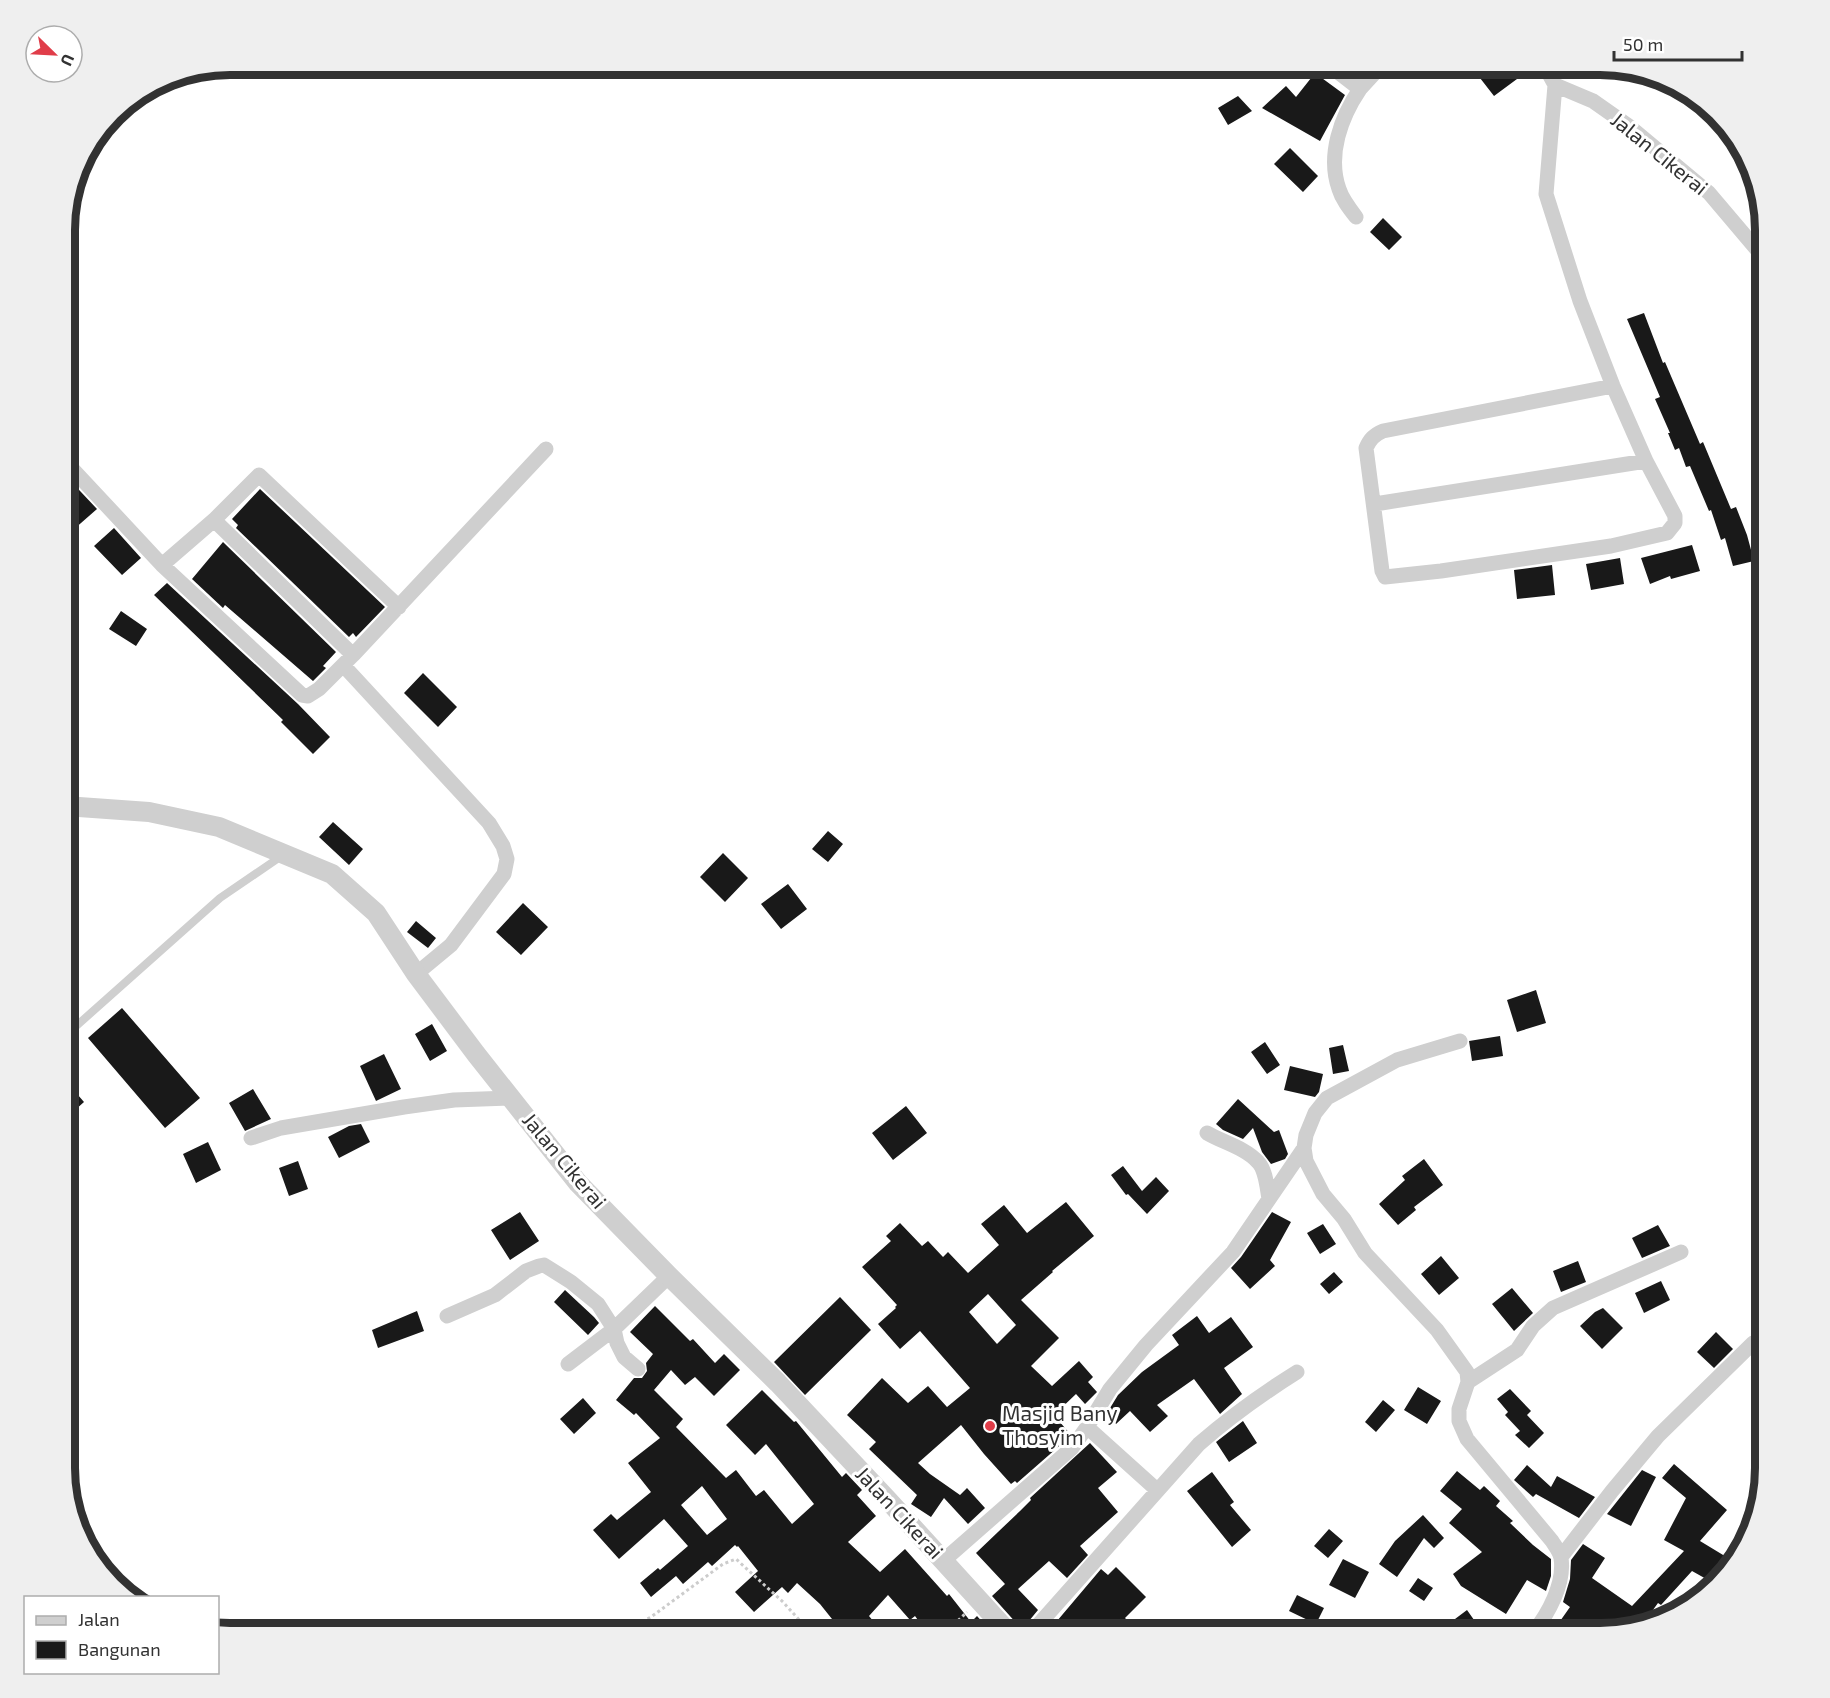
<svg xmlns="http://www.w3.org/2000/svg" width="1830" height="1698" viewBox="0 0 1830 1698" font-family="'Exo 2',sans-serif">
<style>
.building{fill:#191919;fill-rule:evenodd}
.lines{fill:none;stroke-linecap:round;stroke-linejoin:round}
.path{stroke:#ccc;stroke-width:3;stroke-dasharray:3 3;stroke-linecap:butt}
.service{stroke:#cfcfcf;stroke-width:8}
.minor{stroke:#cfcfcf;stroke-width:15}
.tertiary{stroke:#cfcfcf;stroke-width:20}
.poi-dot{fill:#e03d49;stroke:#fff;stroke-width:2}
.labels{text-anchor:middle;stroke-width:6;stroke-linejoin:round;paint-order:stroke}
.street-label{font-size:21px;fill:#323232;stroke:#fff}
.poi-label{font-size:21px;fill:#323232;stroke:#fff;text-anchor:start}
.rim{fill:none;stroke:#323232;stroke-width:8}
</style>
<rect width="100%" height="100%" fill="#fff"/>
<path class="building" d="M 1497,64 L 1506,64 L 1517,79 L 1494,96 L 1480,78 Z
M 1315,73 L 1345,95 L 1320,141 L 1262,108 L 1286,86 L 1296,97 Z
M 1238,96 L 1252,111 L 1228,125 L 1218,108 Z
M 1290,148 L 1318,176 L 1303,192 L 1274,164 Z
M 1383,218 L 1402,237 L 1389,250 L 1370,232 Z
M 1644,313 L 1663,363 L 1665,362 L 1700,444 L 1703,442 L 1731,509 L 1736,507 L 1747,535 L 1754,561 L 1733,566 L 1725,538 L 1721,540 L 1711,510 L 1709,511 L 1690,466 L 1686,467 L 1679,448 L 1675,450 L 1668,433 L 1670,433 L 1655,399 L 1660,397 L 1627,319 Z
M 65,475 L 97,509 L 65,537 Z
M 260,489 L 385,607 L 356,637 L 353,633 L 349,637 L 236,528 L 238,525 L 232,519 Z
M 114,528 L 141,558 L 122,575 L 94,546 Z
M 223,542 L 336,652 L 323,666 L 326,668 L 313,681 L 225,605 L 223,608 L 192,579 Z
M 1692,545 L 1700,571 L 1671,579 L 1670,576 L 1650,584 L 1641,558 Z
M 1620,558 L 1624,584 L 1591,590 L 1586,564 Z
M 1552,565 L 1555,595 L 1517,599 L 1514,570 Z
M 167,583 L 298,704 L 330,737 L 313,754 L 281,722 L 283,720 L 154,595 Z
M 121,611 L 147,629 L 136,646 L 109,629 Z
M 423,673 L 457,707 L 438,727 L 404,693 Z
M 333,822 L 363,849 L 349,865 L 319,837 Z
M 828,831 L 843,844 L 828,862 L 812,849 Z
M 723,853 L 748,878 L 725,902 L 700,877 Z
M 788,884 L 807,909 L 781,929 L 761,904 Z
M 523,903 L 548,927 L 521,955 L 496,932 Z
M 416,921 L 436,938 L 428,948 L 407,932 Z
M 1536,990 L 1546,1023 L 1517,1032 L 1507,1000 Z
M 122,1008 L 200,1098 L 165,1128 L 88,1038 Z
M 432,1024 L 447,1051 L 430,1061 L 415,1034 Z
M 1500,1036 L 1503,1056 L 1472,1061 L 1469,1041 Z
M 1265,1042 L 1280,1065 L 1267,1074 L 1251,1052 Z
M 1343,1045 L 1349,1071 L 1333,1074 L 1329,1048 Z
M 384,1054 L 401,1089 L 376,1101 L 360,1066 Z
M 1290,1066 L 1323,1074 L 1319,1092 L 1315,1097 L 1284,1090 Z
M 65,1080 L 84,1102 L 65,1119 Z
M 253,1089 L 271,1119 L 245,1131 L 229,1103 Z
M 1238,1099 L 1274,1132 L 1279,1130 L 1288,1154 L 1285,1159 L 1271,1164 L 1262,1152 L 1253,1128 L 1243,1139 L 1223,1130 L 1216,1124 Z
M 906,1106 L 927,1133 L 893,1160 L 872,1133 Z
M 361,1124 L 370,1142 L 339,1158 L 328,1137 L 349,1126 Z
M 208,1142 L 221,1170 L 196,1183 L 183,1154 Z
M 1424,1159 L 1443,1185 L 1414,1207 L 1416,1210 L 1398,1225 L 1379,1204 L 1405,1180 L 1402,1176 Z
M 298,1161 L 308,1189 L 289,1196 L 279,1168 Z
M 1123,1166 L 1142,1191 L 1156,1177 L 1169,1191 L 1147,1214 L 1128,1194 L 1126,1195 L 1111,1175 Z
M 1066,1202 L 1094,1236 L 1052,1271 L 1053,1272 L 1021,1300 L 1059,1338 L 1031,1366 L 1052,1386 L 1079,1361 L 1093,1377 L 1088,1382 L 1097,1392 L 1085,1404 L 1076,1394 L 1054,1415 L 1070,1434 L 1065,1441 L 1017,1483 L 1015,1481 L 1011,1484 L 984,1454 L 961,1425 L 918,1463 L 930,1474 L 960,1495 L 967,1488 L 985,1508 L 968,1524 L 944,1498 L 931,1517 L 911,1504 L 917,1495 L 869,1449 L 876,1442 L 847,1415 L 882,1378 L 908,1403 L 928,1386 L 947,1407 L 970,1388 L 920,1331 L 900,1349 L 878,1324 L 896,1308 L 895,1307 L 897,1305 L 862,1267 L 891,1241 L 886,1236 L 900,1223 L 922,1246 L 928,1241 L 943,1257 L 948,1252 L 968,1273 L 999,1245 L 981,1224 L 1004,1205 L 1027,1233 ZM 988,1294 L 1016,1325 L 997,1344 L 969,1312 Z
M 520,1212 L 539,1241 L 510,1260 L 491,1230 Z
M 1272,1212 L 1291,1222 L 1270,1260 L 1275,1266 L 1250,1289 L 1231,1268 L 1241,1257 Z
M 1323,1224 L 1336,1244 L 1320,1254 L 1307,1233 Z
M 1658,1225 L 1670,1246 L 1642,1258 L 1632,1238 Z
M 1441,1256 L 1459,1278 L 1439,1295 L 1421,1274 Z
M 1578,1261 L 1586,1282 L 1561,1292 L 1553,1271 Z
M 1334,1272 L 1343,1282 L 1329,1294 L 1320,1284 Z
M 1661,1281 L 1670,1300 L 1644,1313 L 1635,1293 Z
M 1512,1288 L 1533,1313 L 1514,1331 L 1492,1304 Z
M 565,1290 L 594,1317 L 599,1323 L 588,1335 L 554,1302 Z
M 840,1297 L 871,1330 L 805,1395 L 774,1362 Z
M 655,1306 L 690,1341 L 693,1339 L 715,1363 L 724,1354 L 740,1370 L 714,1396 L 695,1377 L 685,1385 L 671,1370 L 654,1390 L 683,1419 L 676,1427 L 726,1478 L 736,1470 L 756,1496 L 764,1490 L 792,1524 L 814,1504 L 766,1444 L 755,1455 L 726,1425 L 762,1390 L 794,1422 L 796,1421 L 842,1477 L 846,1473 L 862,1490 L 857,1495 L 876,1516 L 848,1542 L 880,1572 L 905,1549 L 947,1596 L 949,1594 L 971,1622 L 977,1616 L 993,1634 L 928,1634 L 915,1616 L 910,1620 L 888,1595 L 869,1616 L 884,1634 L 844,1634 L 820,1604 L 797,1583 L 788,1593 L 782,1587 L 754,1612 L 735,1592 L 758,1571 L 738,1546 L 737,1547 L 735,1545 L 712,1566 L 708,1562 L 683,1584 L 676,1576 L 651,1597 L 640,1583 L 658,1568 L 660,1570 L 688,1546 L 664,1519 L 619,1559 L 593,1530 L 611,1514 L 617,1520 L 651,1492 L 628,1463 L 660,1438 L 636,1413 L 634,1415 L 616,1400 L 634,1378 L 642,1378 L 647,1371 L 646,1363 L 653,1354 L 630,1332 ZM 702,1486 L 727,1519 L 707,1535 L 681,1505 Z
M 1603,1308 L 1623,1328 L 1602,1349 L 1580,1326 L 1595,1312 Z
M 417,1311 L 424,1331 L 378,1348 L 372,1330 Z
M 1197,1316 L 1209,1333 L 1231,1317 L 1253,1347 L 1224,1368 L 1242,1394 L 1220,1414 L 1194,1379 L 1157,1405 L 1168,1416 L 1150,1432 L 1130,1411 L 1116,1424 L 1107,1413 L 1118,1395 L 1142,1372 L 1179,1345 L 1172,1335 Z
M 1716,1332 L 1733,1349 L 1714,1368 L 1697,1352 Z
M 1418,1387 L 1441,1401 L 1427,1424 L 1404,1410 Z
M 1510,1389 L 1531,1411 L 1527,1415 L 1544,1433 L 1529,1448 L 1515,1435 L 1520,1431 L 1505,1415 L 1508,1412 L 1497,1399 Z
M 583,1398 L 596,1413 L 574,1434 L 560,1419 Z
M 1383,1400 L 1395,1410 L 1376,1432 L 1365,1422 Z
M 1243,1421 L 1257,1443 L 1229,1462 L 1216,1442 Z
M 1090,1443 L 1117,1472 L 1098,1488 L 1118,1512 L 1080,1546 L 1088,1555 L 1067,1578 L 1049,1561 L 1018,1589 L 1038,1610 L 1024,1627 L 1021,1633 L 1018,1625 L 992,1596 L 1005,1584 L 976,1553 L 1020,1511 L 1031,1500 L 1030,1498 Z
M 1674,1464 L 1727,1510 L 1700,1541 L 1733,1561 L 1717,1585 L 1692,1571 L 1661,1605 L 1658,1603 L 1642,1625 L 1601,1634 L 1551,1634 L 1570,1607 L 1563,1602 L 1570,1579 L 1571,1560 L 1583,1544 L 1605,1558 L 1592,1578 L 1632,1606 L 1684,1551 L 1664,1540 L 1686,1498 L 1662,1478 Z
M 1527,1465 L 1551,1487 L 1557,1476 L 1595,1497 L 1579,1518 L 1536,1494 L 1533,1497 L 1514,1480 Z
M 1642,1470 L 1656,1477 L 1631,1526 L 1607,1514 Z
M 1457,1471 L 1480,1490 L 1484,1486 L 1500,1501 L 1496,1506 L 1513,1521 L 1510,1523 L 1533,1545 L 1551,1559 L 1551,1576 L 1546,1591 L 1527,1580 L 1506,1614 L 1461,1586 L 1453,1574 L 1482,1552 L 1449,1523 L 1462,1509 L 1440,1491 Z
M 1212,1472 L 1234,1502 L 1230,1505 L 1251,1530 L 1232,1547 L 1187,1491 Z
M 1423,1515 L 1444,1538 L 1434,1548 L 1424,1538 L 1397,1577 L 1379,1564 L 1395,1541 Z
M 1329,1529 L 1343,1541 L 1328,1558 L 1314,1546 Z
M 1343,1559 L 1369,1572 L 1355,1598 L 1329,1585 Z
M 1116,1567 L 1146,1597 L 1125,1618 L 1141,1634 L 1071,1634 L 1057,1621 L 1101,1569 L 1108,1575 Z
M 1418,1578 L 1433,1588 L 1424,1601 L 1409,1591 Z
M 1297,1595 L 1324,1608 L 1316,1624 L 1289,1611 Z
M 1467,1610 L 1484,1634 L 1435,1634 Z"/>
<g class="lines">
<path class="path" d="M 621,1633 L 651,1617 L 723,1564 L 736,1559 L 783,1602 L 811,1633
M 945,1633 L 967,1612"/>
<path class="service" d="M 65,1036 L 220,898 L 283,855"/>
<path class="minor" d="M 1329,65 L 1360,89 L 1382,65
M 1544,65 L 1555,85 L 1593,101 L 1630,127 L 1709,193 L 1765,259
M 1555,85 L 1546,194 L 1580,301 L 1613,386 L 1646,461 L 1675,516 L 1675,523 L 1667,533 L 1611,546 L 1441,571 L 1385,577 L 1382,571 L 1366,448 C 1370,439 1374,435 1383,431 L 1613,386
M 1356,217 C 1349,208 1342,199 1339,189 C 1327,155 1341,117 1360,89
M 65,461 L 162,565 L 302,695 L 308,696 L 319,689 L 353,655 L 546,449
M 1375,504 L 1646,461
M 214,520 L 353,655
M 162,565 L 214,520 L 259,475 L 399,607
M 343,665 L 489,823 L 503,846 L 507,859 L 504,874 L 451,945 L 416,974
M 1460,1041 L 1397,1060 L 1327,1098 L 1315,1113 L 1306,1135 L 1304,1148 L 1306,1161 L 1323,1194 L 1344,1219 L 1365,1253 L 1437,1330 L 1467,1372 L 1468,1382 L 1459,1409 L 1459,1421 L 1467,1439 L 1552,1541 C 1555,1546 1560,1552 1561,1558 C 1565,1584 1548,1614 1533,1633
M 1207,1133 C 1222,1142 1246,1148 1258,1162 C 1266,1170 1267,1188 1269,1199
M 251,1138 L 281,1128 L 404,1107 L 454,1100 L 512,1098
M 447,1316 L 495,1295 L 526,1271 L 539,1266 L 544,1265 L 571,1282 L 598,1304 L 614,1329 L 617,1343 L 624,1357 L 638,1369
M 568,1364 L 614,1329 L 669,1276
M 1468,1382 L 1517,1350 L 1533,1326 L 1553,1308 L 1681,1252
M 1087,1427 L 1157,1490
M 1561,1557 L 1612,1491 L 1658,1436 L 1753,1343
M 943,1561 L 1072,1448 L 1087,1427 L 1110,1389 L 1146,1345 L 1233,1252 L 1304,1148
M 1031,1633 L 1199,1444 C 1230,1417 1262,1394 1297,1372"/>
<path class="tertiary" d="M 65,806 L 149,812 L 219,827 L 332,874 L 376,913 L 416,974 L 476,1054 L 578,1183 L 669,1276 L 778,1383 L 887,1499 L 1009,1633"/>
</g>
<circle class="poi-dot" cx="990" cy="1426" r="6"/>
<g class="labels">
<g class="street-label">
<text transform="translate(1659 154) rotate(39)" y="7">Jalan Cikerai</text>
<text transform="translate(564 1161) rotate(50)" y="7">Jalan Cikerai</text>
<text transform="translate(899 1513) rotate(47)" y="7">Jalan Cikerai</text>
</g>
<g class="poi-label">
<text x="1002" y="1421">Masjid Bany<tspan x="1002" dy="24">Thosyim</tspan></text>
</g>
</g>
<path d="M0 0H1830V1698H0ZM230 75H1600A155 155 0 0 1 1755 230V1468A155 155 0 0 1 1600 1623H230A155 155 0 0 1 75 1468V230A155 155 0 0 1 230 75Z" fill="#efefef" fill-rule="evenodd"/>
<path class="rim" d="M230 75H1600A155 155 0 0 1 1755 230V1468A155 155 0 0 1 1600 1623H230A155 155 0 0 1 75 1468V230A155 155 0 0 1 230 75Z"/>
<rect x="24" y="1596" width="195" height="78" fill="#ffffff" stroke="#adadad" stroke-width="1.5"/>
<rect x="36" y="1616" width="30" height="9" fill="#cfcfcf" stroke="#adadad" stroke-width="1.5"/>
<text x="78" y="1626" font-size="18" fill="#323232">Jalan</text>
<rect x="36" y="1641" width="30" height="18" fill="#191919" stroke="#adadad" stroke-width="1.5"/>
<text x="78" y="1656" font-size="18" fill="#323232">Bangunan</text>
<g transform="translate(54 54) rotate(114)"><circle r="28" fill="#ffffff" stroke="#adadad" stroke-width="1.5"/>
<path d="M0-4.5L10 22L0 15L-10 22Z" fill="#e03d49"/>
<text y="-9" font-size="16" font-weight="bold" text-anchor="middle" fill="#323232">U</text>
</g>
<path d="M1614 51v9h128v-9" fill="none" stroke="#323232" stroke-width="3"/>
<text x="1623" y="51" font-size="18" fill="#323232" stroke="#ffffff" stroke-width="4.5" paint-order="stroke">50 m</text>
</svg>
